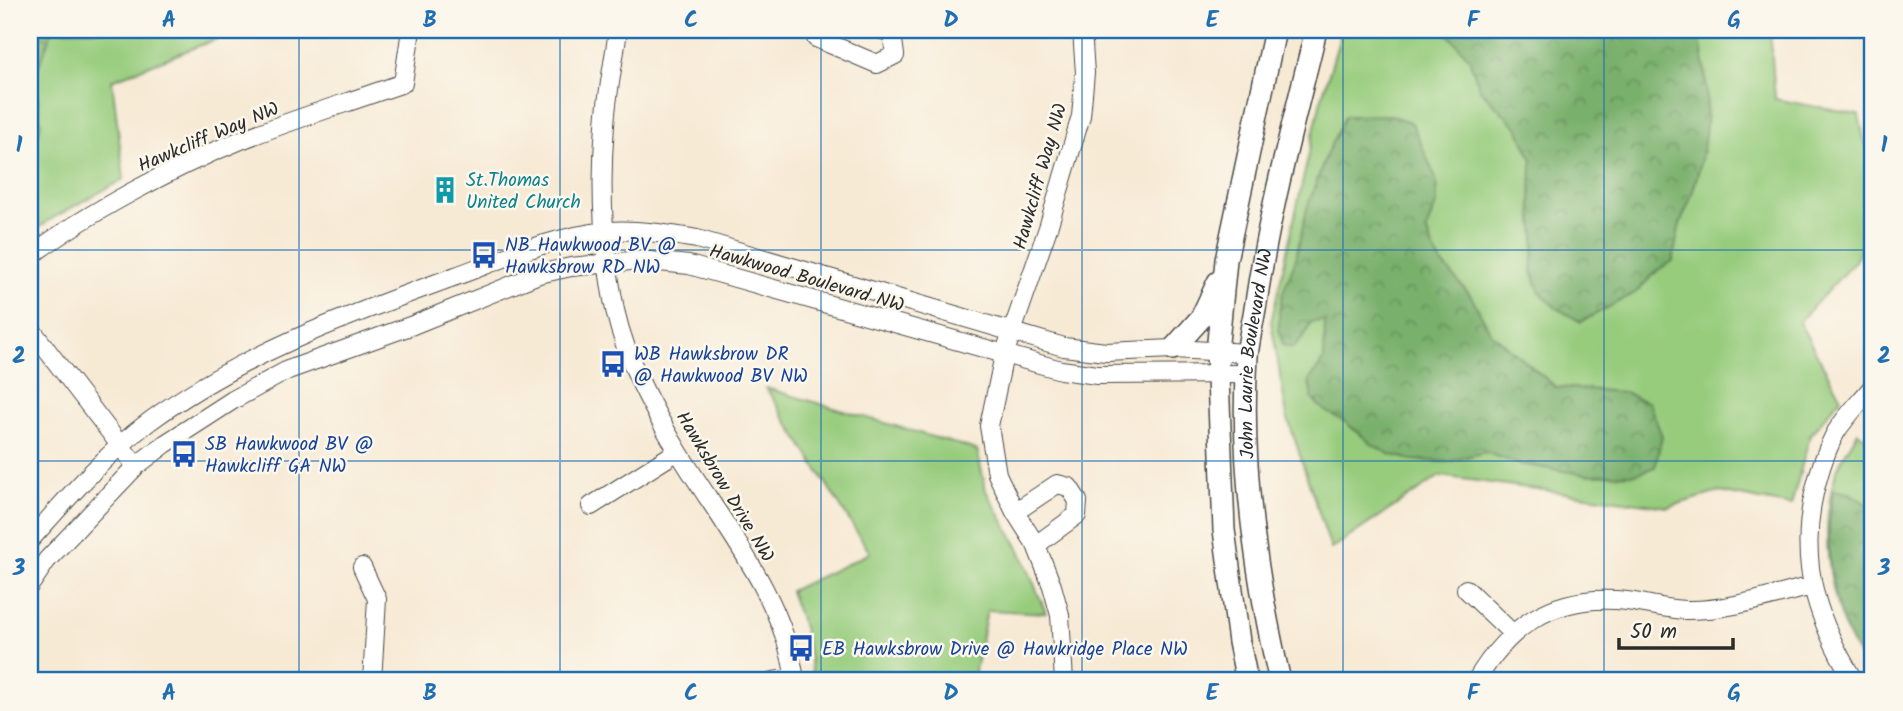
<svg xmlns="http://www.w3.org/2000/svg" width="1903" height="711" viewBox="0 0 1903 711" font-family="Kalam,sans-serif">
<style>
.green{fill:#97cc7d;stroke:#617c54;stroke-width:2}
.forest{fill:url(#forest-crowns);stroke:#526e4c;stroke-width:2}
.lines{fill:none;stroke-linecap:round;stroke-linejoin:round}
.minor-casing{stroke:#4a4844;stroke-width:20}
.major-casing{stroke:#4a4844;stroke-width:24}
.minor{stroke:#fff;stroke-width:18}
.major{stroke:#fff;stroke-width:21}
.grid{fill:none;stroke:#1f6fb2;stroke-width:2;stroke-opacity:0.55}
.labels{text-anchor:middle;stroke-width:5;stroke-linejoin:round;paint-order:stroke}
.street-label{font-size:19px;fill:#2b2b2b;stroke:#fbf7ec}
.culture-label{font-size:19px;fill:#0d838f;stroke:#fbf7ec;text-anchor:start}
.transit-label{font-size:19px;fill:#164399;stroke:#fbf7ec;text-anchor:start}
.neatline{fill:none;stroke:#1f6fb2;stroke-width:2.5}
.grid-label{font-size:23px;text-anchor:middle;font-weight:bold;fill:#1f6fb2}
</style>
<defs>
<pattern id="forest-crowns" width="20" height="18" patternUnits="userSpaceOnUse" patternTransform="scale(1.75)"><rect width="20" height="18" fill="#79b06c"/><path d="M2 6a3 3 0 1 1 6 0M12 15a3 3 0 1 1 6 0" fill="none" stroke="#638f59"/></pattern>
</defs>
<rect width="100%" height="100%" fill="#fbf7ec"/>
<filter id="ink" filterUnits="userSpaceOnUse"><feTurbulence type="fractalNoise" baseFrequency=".0143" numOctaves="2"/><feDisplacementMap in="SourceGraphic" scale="14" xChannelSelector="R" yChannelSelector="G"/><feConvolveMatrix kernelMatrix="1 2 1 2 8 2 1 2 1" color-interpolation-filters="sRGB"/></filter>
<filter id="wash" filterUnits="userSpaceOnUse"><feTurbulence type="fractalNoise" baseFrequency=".00686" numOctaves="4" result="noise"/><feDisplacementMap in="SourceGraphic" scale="28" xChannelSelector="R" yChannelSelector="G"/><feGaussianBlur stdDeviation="1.57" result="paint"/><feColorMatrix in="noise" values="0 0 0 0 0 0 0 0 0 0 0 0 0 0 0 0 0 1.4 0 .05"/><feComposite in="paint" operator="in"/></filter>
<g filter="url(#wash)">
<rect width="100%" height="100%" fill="#f7ead5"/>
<path class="green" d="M 30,30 L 239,30 L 112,80 L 124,179 L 51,219 L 30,234 Z
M 1342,30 L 1770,30 L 1775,99 L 1859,115 L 1865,144 L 1873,148 L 1873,226 L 1855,261 L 1799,322 L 1841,398 L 1810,435 L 1791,506 L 1719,492 L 1668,507 L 1440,476 L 1331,549 L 1287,416 L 1271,322 L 1320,104 Z
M 766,388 L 977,450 L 986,491 L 1020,550 L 1046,613 L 987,610 L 973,681 L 814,681 L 804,630 L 790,591 L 870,553 Z
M 1858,432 L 1873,443 L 1873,676 C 1832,619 1816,544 1835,476 C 1839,461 1850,446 1858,432 Z"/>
<path class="forest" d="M 30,30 L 55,30 L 52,32 L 35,76 L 41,124 L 30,164 Z
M 1445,30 L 1697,30 C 1712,84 1709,140 1692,194 C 1689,204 1684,214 1680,224 C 1677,236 1675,249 1673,261 L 1658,270 L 1635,293 L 1581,322 L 1555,307 L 1540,292 L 1532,272 L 1535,237 L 1531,202 L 1532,160 L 1518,128 L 1480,90 L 1469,58 Z
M 1390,115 L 1412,123 L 1436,179 L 1437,202 L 1426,230 L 1437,257 L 1471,296 L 1491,333 L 1556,387 L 1624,392 L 1649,403 L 1662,436 L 1655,467 L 1635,474 L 1590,475 L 1518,464 L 1485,452 L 1448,462 L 1412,460 L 1389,454 L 1373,445 L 1345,422 L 1324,410 L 1312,399 L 1309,381 L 1324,359 L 1325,321 L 1311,322 L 1306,333 L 1293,348 L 1283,345 L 1279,329 L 1279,311 L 1283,292 L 1295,261 L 1307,208 L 1327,153 L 1345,116 Z
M 1833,490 L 1850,493 L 1873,509 L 1873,675 C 1831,625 1822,554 1833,490 Z"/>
</g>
<g filter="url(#ink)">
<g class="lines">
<defs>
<path id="minor" d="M 618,30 C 614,61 607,93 605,125 C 600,185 603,251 615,310 C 626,360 652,408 678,451 C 720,521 785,597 795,681
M 816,30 L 816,38 L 877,64 L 895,55 L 892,33 L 882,30
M 30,256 C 89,212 172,168 241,140 C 294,119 350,102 403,83 L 411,30
M 30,328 L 136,466
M 591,506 L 678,451
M 1015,512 L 1057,484 L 1069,487 L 1078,501 L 1077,515 L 1036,545
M 30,540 C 68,498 104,455 150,421 C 243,353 349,315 456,276 C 505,258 555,236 608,231 C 638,229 667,234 697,239 L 1064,347 L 1106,352 L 1173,349 L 1248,353
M 362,567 L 377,599 L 372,681
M 30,585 L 47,560 L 136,466 L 165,444 L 233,400 L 288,370 L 413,325 L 539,274 L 571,267 L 640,260 L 689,265 L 1061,370 L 1097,375 L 1247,374
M 1466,589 L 1512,633
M 773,681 L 795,677
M 1064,681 L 1060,615 L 1052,586 L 1036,545 L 1015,512 L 997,474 L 989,426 L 1004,355 L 1048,228 L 1081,116 L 1085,73 L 1082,30
M 1476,681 C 1508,627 1551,596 1616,600 C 1639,601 1662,609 1685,610 C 1727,611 1771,596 1812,586
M 1854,681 C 1819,623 1800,571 1812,503 C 1817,478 1824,454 1836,432 C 1846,416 1861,401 1873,386"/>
<g id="major">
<path d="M 1173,349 L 1201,318 L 1218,282"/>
<path d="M 1247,681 L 1239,642 L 1224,530 L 1217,352 L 1226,260 L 1275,30"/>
<path id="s1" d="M 1280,681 C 1256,578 1240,462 1247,356 C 1249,338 1253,321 1256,303 C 1269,211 1294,121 1316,30"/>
</g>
</defs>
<use href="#minor" class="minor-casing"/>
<use href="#major" class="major-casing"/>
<use href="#minor" class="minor"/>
<use href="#major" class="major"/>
</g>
</g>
<path class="grid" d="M 299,30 L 299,681M 560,30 L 560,681M 821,30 L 821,681M 1082,30 L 1082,681M 1343,30 L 1343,681M 1604,30 L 1604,681M 30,250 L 1873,250M 30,461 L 1873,461"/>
<defs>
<symbol id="building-bare" viewBox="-9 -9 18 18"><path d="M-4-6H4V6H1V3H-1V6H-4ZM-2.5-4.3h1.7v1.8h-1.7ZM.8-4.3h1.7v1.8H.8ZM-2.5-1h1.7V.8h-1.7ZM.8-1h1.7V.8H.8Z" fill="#0f9aa8" stroke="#fbf7ec" stroke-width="2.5" paint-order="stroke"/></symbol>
<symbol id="bus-bare" viewBox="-9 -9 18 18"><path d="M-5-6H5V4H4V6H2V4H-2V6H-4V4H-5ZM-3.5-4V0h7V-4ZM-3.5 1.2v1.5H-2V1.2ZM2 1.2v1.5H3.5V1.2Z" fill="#1a4fb4" stroke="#fbf7ec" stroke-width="2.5" paint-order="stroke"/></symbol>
</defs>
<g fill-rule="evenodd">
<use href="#building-bare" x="426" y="171" width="38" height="38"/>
<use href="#bus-bare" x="465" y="236" width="38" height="38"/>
<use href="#bus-bare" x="594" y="345" width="38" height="38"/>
<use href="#bus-bare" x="165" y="435" width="38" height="38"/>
<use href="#bus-bare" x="782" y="629" width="38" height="38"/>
</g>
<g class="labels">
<g class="street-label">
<text transform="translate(208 136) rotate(-23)" y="7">Hawkcliff Way NW</text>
<text transform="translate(1039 176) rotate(-74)" y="7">Hawkcliff Way NW</text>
<text transform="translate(807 277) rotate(16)" y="7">Hawkwood Boulevard NW</text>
<text dy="7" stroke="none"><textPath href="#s1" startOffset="331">John Laurie Boulevard NW</textPath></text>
<text transform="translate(726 486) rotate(59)" y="7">Hawksbrow Drive NW</text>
</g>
<g class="culture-label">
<text x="466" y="186">St.Thomas<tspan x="466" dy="22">United Church</tspan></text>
</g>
<g class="transit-label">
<text x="505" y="251">NB Hawkwood BV @<tspan x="505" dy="22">Hawksbrow RD NW</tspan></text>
<text x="634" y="360">WB Hawksbrow DR<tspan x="634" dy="22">@ Hawkwood BV NW</tspan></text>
<text x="205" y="450">SB Hawkwood BV @<tspan x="205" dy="22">Hawkcliff GA NW</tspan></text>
<text x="822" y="655">EB Hawksbrow Drive @ Hawkridge Place NW</text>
</g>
</g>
<rect width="1903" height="711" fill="none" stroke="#fbf7ec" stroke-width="77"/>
<path d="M1619 638v10h114v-10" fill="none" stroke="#2b2b2b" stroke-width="3.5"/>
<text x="1630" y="638" font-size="21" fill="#2b2b2b" stroke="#fbf7ec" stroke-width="5" paint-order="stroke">50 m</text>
<rect x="38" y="38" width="1826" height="634" class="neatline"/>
<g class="grid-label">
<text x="169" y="27">A</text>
<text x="430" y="27">B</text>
<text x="691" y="27">C</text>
<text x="951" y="27">D</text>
<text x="1212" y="27">E</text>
<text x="1473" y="27">F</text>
<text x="1734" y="27">G</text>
<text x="19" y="152">1</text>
<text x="1884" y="152">1</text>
<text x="19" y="363">2</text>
<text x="1884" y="363">2</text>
<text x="19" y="575">3</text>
<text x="1884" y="575">3</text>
<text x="169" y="700">A</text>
<text x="430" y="700">B</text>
<text x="691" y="700">C</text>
<text x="951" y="700">D</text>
<text x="1212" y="700">E</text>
<text x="1473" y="700">F</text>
<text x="1734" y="700">G</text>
</g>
</svg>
